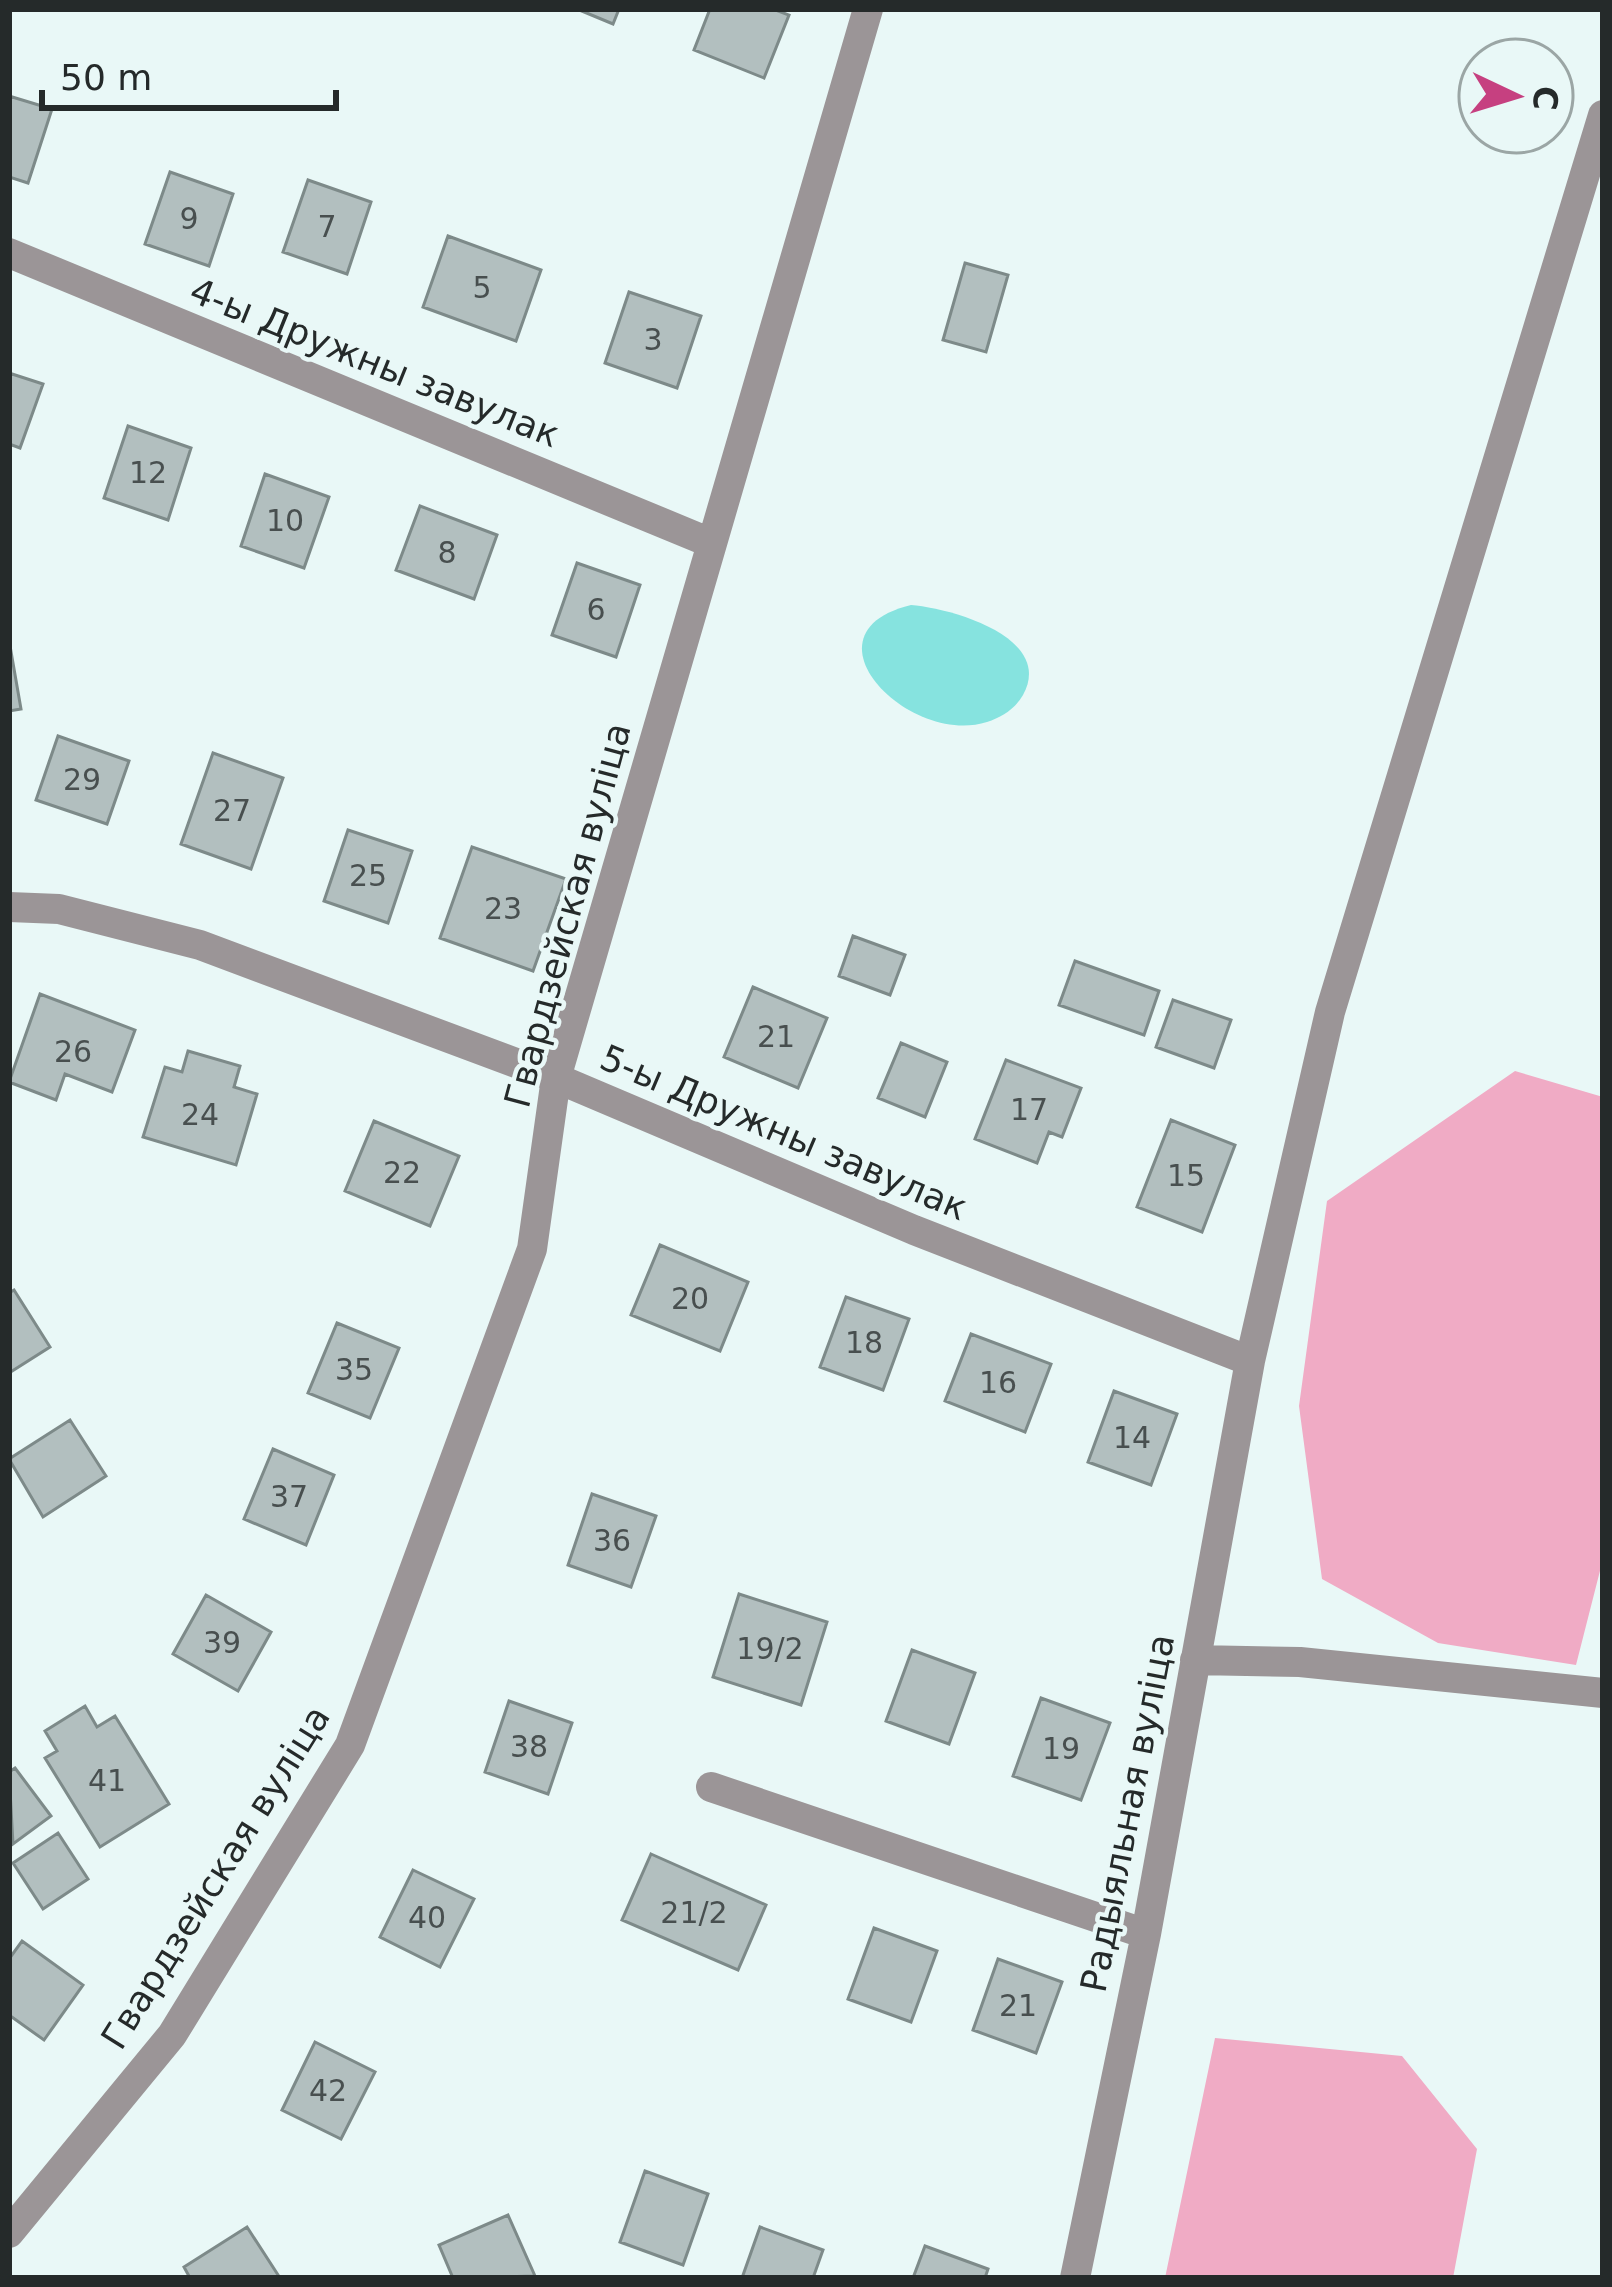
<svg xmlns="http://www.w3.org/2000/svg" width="1612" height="2287" viewBox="0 0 1612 2287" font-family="'DejaVu Sans',sans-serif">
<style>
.green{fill:#f0abc5}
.water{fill:#86e3df}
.building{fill:#b2bfbf;stroke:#7d8a89;stroke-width:3}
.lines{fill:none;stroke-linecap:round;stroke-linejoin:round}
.minor{stroke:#9b9597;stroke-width:30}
.labels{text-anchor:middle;stroke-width:9;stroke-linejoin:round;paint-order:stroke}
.number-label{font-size:30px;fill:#484f4f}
.street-label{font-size:36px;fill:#252a2a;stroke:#e9f8f7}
</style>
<rect width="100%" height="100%" fill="#e9f8f7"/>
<path class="green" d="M 1515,1071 L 1603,1097 L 1603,1559 L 1576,1665 L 1438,1643 L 1322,1579 L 1299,1406 L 1327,1201 Z
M 1215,2038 L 1402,2056 L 1477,2149 L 1453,2278 L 1165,2278 Z"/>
<path class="water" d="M 911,605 C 950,608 1055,637 1023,695 C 1015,709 1002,717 987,722 C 909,747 796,633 911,605 Z"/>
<path class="building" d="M 577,9 L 619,9 L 613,24 Z
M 710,9 L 773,9 L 789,15 L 764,78 L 694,50 Z
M 9,96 L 52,109 L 28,183 L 9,177 Z
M 170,172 L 233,194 L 209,266 L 145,244 Z
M 308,180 L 371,202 L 347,274 L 283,252 Z
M 448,236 L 541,270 L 516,341 L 423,307 Z
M 965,263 L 1008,275 L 986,352 L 943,340 Z
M 629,292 L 701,316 L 677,388 L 605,363 Z
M 9,373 L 43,384 L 20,448 L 9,444 Z
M 128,426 L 191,448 L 168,520 L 104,498 Z
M 265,474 L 329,497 L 304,568 L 241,546 Z
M 420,506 L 497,535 L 474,599 L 396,570 Z
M 577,563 L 640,585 L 616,657 L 552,635 Z
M 9,640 L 21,709 L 9,711 Z
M 58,736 L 129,761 L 107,824 L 36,800 Z
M 213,753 L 283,778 L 251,869 L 181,844 Z
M 348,830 L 412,851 L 388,923 L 324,901 Z
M 472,847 L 566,879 L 533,971 L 440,938 Z
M 853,936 L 905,955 L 890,995 L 839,976 Z
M 1075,961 L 1159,991 L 1144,1035 L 1059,1005 Z
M 753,987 L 827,1018 L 798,1088 L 724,1057 Z
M 40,994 L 135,1030 L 112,1092 L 65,1074 L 56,1100 L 9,1082 Z
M 1173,1000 L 1231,1020 L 1214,1068 L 1156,1047 Z
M 901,1043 L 947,1062 L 925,1117 L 878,1098 Z
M 188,1051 L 240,1066 L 234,1087 L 257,1094 L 236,1165 L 143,1137 L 165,1067 L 182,1072 Z
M 1006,1060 L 1081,1088 L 1062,1137 L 1049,1132 L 1037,1163 L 975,1139 Z
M 1171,1120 L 1235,1145 L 1202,1232 L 1137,1207 Z
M 374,1121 L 459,1156 L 430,1226 L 345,1191 Z
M 660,1245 L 748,1282 L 720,1351 L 631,1315 Z
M 14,1290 L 50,1347 L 9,1373 L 9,1293 Z
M 846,1297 L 909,1319 L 883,1390 L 820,1367 Z
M 337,1323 L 399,1348 L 370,1418 L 308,1393 Z
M 971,1334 L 1051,1364 L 1025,1432 L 945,1401 Z
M 1114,1391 L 1177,1414 L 1151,1485 L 1088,1462 Z
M 70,1420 L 106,1476 L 43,1517 L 9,1459 Z
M 273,1449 L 334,1475 L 306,1545 L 244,1519 Z
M 592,1494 L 656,1516 L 631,1587 L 568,1565 Z
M 739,1594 L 827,1622 L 801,1705 L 713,1677 Z
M 206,1595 L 271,1632 L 238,1691 L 173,1654 Z
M 912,1650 L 975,1673 L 949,1744 L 886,1721 Z
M 1041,1698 L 1110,1723 L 1081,1800 L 1013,1776 Z
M 509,1701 L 572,1723 L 548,1794 L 485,1772 Z
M 85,1706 L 97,1727 L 115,1716 L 169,1804 L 100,1847 L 45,1758 L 57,1751 L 45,1731 Z
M 15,1768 L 51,1816 L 13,1844 L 9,1772 Z
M 58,1833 L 88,1879 L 43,1909 L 13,1863 Z
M 651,1854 L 766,1905 L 738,1970 L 622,1920 Z
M 413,1870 L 474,1899 L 440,1967 L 380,1937 Z
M 874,1928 L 937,1951 L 911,2022 L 848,1999 Z
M 22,1941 L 83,1985 L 44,2040 L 9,2015 L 9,1959 Z
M 998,1959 L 1062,1982 L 1036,2053 L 973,2030 Z
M 315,2042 L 375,2072 L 341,2139 L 282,2110 Z
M 645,2171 L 708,2194 L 683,2265 L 620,2242 Z
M 508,2215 L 535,2276 L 453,2278 L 439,2245 Z
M 247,2227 L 280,2278 L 190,2278 L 184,2267 Z
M 760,2227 L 823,2250 L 813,2278 L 742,2278 Z
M 925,2246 L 988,2269 L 985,2278 L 913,2278 Z"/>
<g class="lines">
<path class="minor" d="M 9,253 L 711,543
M 9,907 L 59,909 L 200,945 L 556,1078 L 914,1230 L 1250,1361
M 1195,1660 L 1300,1662 L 1603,1693
M 711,1787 L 1146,1934
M 9,2233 L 172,2035 L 350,1745 L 532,1249 L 556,1078 L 868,9
M 1075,2278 L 1146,1934 L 1250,1361 L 1330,1012 L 1603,115"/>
</g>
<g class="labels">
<g class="number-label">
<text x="189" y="229">9</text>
<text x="327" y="237">7</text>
<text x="482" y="298">5</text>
<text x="653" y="350">3</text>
<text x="148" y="483">12</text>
<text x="285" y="531">10</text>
<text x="447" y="563">8</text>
<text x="596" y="620">6</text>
<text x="82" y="790">29</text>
<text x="232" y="821">27</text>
<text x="368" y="886">25</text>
<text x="503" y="919">23</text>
<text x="776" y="1047">21</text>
<text x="73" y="1062">26</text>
<text x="1029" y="1120">17</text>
<text x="200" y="1125">24</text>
<text x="402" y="1183">22</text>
<text x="1186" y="1186">15</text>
<text x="690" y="1309">20</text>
<text x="864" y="1353">18</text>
<text x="354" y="1380">35</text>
<text x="998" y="1393">16</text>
<text x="1132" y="1448">14</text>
<text x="289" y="1507">37</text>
<text x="612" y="1551">36</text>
<text x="222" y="1653">39</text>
<text x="770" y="1659">19/2</text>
<text x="529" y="1757">38</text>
<text x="1061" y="1759">19</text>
<text x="107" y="1791">41</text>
<text x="694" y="1923">21/2</text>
<text x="427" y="1928">40</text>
<text x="1018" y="2016">21</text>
<text x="328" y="2101">42</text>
</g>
<g class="street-label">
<text transform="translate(375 362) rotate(22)" y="13">4-ы Дружны завулак</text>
<text transform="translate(567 915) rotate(-75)" y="13">Гвардзейская вуліца</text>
<text transform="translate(784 1132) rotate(23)" y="13">5-ы Дружны завулак</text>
<text transform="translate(1127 1813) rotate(-79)" y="13">Радыяльная вуліца</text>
<text transform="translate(215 1877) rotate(-58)" y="13">Гвардзейская вуліца</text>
</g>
</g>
<rect width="1612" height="2287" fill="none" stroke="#252a2a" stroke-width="24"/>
<g transform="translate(1516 96) rotate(94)"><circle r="57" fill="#e9f8f7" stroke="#9ba6a5" stroke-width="3"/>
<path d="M0-9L21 45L0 30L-21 45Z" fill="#c64080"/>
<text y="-18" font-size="33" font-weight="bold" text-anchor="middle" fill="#252a2a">С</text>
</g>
<path d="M42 90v18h294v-18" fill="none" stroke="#252a2a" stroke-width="6"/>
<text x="60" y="90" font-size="36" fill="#252a2a" stroke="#e9f8f7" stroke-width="9" paint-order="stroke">50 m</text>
</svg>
